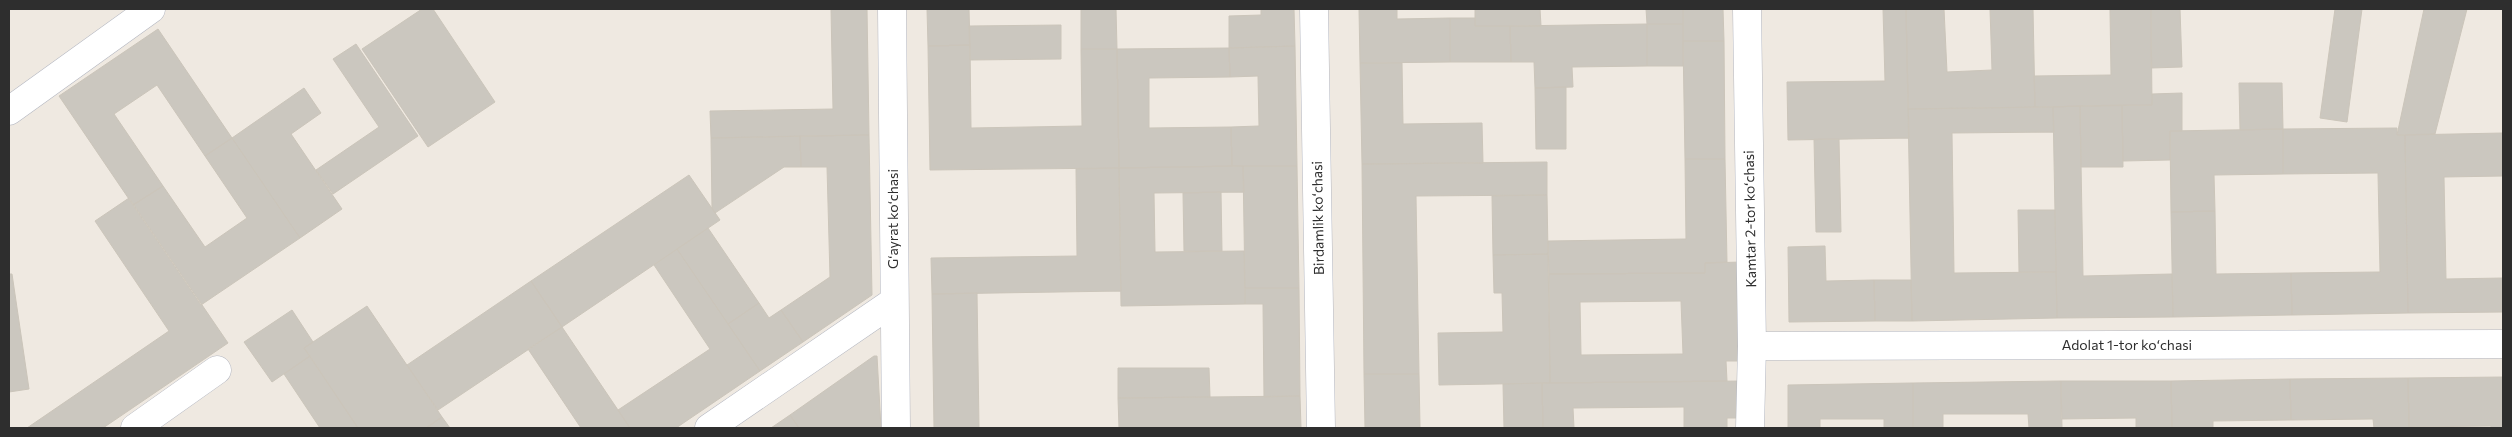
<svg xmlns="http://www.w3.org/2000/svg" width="2512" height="437" viewBox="0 0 2512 437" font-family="Commissioner,sans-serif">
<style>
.building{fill:#cbc7bf;stroke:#cbc5ba;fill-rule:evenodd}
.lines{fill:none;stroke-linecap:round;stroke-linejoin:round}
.street-casing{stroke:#b4b7c1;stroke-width:29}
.street{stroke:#fff;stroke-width:28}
.labels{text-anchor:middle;stroke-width:5;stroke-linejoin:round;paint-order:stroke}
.street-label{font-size:14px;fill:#2e2e2e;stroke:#fff}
</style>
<rect width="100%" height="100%" fill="#efe9e1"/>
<path class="building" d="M 422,9 L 433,9 L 495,102 L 428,147 L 362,49 Z
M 831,9 L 867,9 L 869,135 L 711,138 L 710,111 L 833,109 Z
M 927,9 L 969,9 L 970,45 L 928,46 Z
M 1081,9 L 1116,9 L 1117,49 L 1081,49 Z
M 1261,9 L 1294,9 L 1295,46 L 1229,48 L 1229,16 L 1261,15 Z
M 1359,9 L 1397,9 L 1397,19 L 1450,18 L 1450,62 L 1360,63 Z
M 1475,9 L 1540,9 L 1541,26 L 1475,26 Z
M 1646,9 L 1683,9 L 1683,24 L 1647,24 Z
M 1683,9 L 1723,9 L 1724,41 L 1683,41 Z
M 1883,9 L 1906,9 L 1909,138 L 1788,140 L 1787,82 L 1885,81 Z
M 1906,9 L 1944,9 L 1947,72 L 1992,70 L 1990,9 L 2033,9 L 2035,107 L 1908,109 Z
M 2110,9 L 2151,9 L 2152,105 L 2035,107 L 2034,76 L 2111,75 Z
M 2151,9 L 2180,9 L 2182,67 L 2151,68 Z
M 2335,9 L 2362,9 L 2347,122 L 2320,118 Z
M 2424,9 L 2467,9 L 2435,134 L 2397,135 Z
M 1450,18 L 1475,18 L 1475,26 L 1510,26 L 1511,62 L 1450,62 Z
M 1647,24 L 1683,24 L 1683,66 L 1647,66 Z
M 1647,24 L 1647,66 L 1572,67 L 1573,87 L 1535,88 L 1534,62 L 1511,62 L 1510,26 Z
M 1061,25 L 1061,59 L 970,60 L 969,26 Z
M 158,29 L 232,138 L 205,156 L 157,85 L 114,114 L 163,186 L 133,205 L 59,96 Z
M 1683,41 L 1724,41 L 1725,159 L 1685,159 Z
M 356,44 L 418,136 L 333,194 L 316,170 L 379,127 L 333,59 Z
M 970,45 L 971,128 L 1082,126 L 1081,49 L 1117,49 L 1119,168 L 930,170 L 928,46 Z
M 1295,46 L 1297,166 L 1232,166 L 1231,127 L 1259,126 L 1258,76 L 1230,77 L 1229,48 Z
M 1229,48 L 1230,77 L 1149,78 L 1149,128 L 1231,127 L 1232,166 L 1119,168 L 1117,49 Z
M 1360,63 L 1402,63 L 1403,124 L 1482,123 L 1483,163 L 1362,164 Z
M 2239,83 L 2282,83 L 2283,129 L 2240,130 Z
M 1566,87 L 1566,149 L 1536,149 L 1535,88 Z
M 304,88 L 321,113 L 291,134 L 342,209 L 300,238 L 232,138 Z
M 2182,93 L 2182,131 L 2170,131 L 2170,160 L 2123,161 L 2122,105 L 2152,105 L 2152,94 Z
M 2122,105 L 2123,167 L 2081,167 L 2080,106 Z
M 2080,106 L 2083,276 L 2172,274 L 2173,317 L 2057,318 L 2053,107 Z
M 2053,107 L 2054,132 L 1952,133 L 1954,273 L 2056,272 L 2057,318 L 1912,321 L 1908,109 Z
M 2397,128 L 2397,135 L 2405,135 L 2408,313 L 2292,315 L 2291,273 L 2380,272 L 2378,173 L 2283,174 L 2283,129 Z
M 2283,129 L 2283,174 L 2214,175 L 2215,211 L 2171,212 L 2170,131 Z
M 2503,133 L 2503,176 L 2444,177 L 2446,279 L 2503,278 L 2503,312 L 2408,313 L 2405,135 Z
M 869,135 L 872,295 L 803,342 L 781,310 L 830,277 L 827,167 L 801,167 L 800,136 Z
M 800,136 L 801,167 L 784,167 L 715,213 L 712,208 L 711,138 Z
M 232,138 L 300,238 L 201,305 L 133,205 L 163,186 L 205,247 L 247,218 L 205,156 Z
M 1814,139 L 1839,139 L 1841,232 L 1816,232 Z
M 1685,159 L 1725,159 L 1727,262 L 1705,263 L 1705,273 L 1549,274 L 1548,241 L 1686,239 Z
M 1547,162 L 1547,195 L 1416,196 L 1419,374 L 1364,374 L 1362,164 Z
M 1243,166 L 1244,192 L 1154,193 L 1155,252 L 1244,251 L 1245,304 L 1121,306 L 1119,168 Z
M 1243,166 L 1297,166 L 1299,288 L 1245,288 Z
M 1119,168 L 1121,291 L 932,294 L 931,258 L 1077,256 L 1076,169 Z
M 689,175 L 720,220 L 562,327 L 531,281 Z
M 1221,192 L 1222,251 L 1184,251 L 1183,193 Z
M 1547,195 L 1548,254 L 1493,255 L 1492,196 Z
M 129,198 L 228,343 L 103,428 L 27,428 L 169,331 L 95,221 Z
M 2018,210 L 2055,210 L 2056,272 L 2019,272 Z
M 2215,211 L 2216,274 L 2291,273 L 2292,315 L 2173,317 L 2171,212 Z
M 708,228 L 759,303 L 728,324 L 677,249 Z
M 1825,246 L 1826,281 L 1874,280 L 1875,321 L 1789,322 L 1788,247 Z
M 677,249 L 760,371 L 676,428 L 630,428 L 618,410 L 710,349 L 654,265 Z
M 1548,254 L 1550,383 L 1439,385 L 1438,333 L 1503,332 L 1502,293 L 1494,293 L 1493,255 Z
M 1742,262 L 1743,361 L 1726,361 L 1727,381 L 1550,383 L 1549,274 L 1705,273 L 1705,263 ZM 1681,301 L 1683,354 L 1581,355 L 1580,302 Z
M 9,274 L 12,274 L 29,389 L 9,392 Z
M 1874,280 L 1911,280 L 1912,321 L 1875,321 Z
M 531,281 L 562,327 L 438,410 L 407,365 Z
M 1245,288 L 1299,288 L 1300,396 L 1264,397 L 1263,304 L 1245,304 Z
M 977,293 L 979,428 L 934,428 L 932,294 Z
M 759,303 L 769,318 L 781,310 L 803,342 L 760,371 L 728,324 Z
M 367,306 L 442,417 L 426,428 L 358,428 L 304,348 Z
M 292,310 L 313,342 L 304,348 L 310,356 L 272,382 L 244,342 Z
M 562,327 L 618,410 L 630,428 L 581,428 L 528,349 Z
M 310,356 L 358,428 L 320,428 L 284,374 Z
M 874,356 L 877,356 L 881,428 L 799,428 L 790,415 Z
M 1118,368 L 1209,368 L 1210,397 L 1118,398 Z
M 1364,374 L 1419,374 L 1420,428 L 1365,428 Z
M 2503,377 L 2503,428 L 2491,428 L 2491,426 L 2409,427 L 2408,378 Z
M 2408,378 L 2409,428 L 2374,428 L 2373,419 L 2291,420 L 2290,379 Z
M 2290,379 L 2291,420 L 2213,421 L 2213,428 L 2172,428 L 2171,381 Z
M 1742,381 L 1743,418 L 1727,418 L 1727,428 L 1684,428 L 1684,407 L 1573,408 L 1574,428 L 1543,428 L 1542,383 Z
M 2061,381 L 2171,381 L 2172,428 L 2136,428 L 2136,418 L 2061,419 Z
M 2061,381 L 2062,428 L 2029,428 L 2028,414 L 1943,414 L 1943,428 L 1913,428 L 1913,383 Z
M 1542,383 L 1543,428 L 1504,428 L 1503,384 Z
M 1913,383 L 1913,428 L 1884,428 L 1884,419 L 1820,419 L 1820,428 L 1788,428 L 1788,385 Z
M 1300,396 L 1301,428 L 1119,428 L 1118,398 Z
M 790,415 L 799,428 L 771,428 Z
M 442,417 L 450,428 L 426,428 Z"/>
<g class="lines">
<defs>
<path id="street" d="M 892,9 L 896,428
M 1314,9 L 1321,428
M 1747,9 L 1752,346 L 1750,428
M 9,111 L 151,9
M 1752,346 L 2503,344
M 135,428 L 217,370
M 709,428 L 893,302"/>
</defs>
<use href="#street" class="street-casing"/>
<use href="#street" class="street"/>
</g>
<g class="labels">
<g class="street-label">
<text transform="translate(1318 218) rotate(-91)" y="5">Birdamlik koʻchasi</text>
<text transform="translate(893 219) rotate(-90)" y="5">Gʻayrat koʻchasi</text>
<text transform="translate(1750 219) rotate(-91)" y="5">Kamtar 2-tor koʻchasi</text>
<text x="2127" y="350">Adolat 1-tor koʻchasi</text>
</g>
</g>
<rect width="2512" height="437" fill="none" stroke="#2e2e2e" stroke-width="20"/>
</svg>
